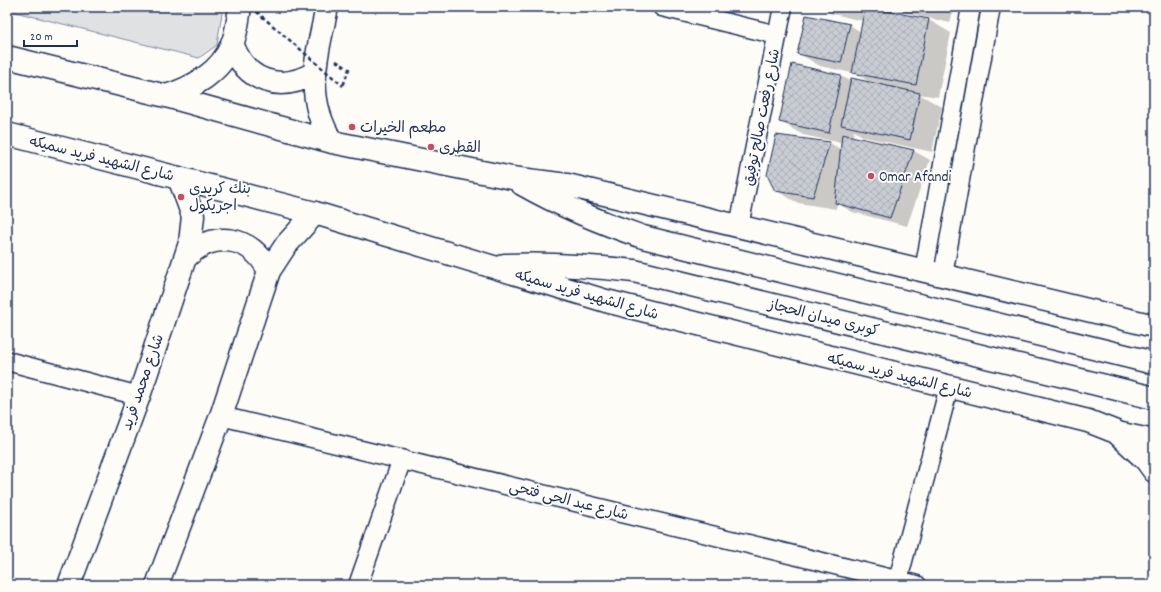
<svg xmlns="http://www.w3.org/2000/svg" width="1161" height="592" viewBox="0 0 1161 592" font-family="Dekko,'Playpen Sans Arabic',sans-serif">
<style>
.pitch{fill:#e0e1e3;stroke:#7e88a0}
.shadow{fill:#0003}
.building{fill:url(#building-cross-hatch);stroke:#1b2f5e}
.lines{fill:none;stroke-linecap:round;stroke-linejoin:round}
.minor-casing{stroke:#1b2f5e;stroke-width:21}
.secondary-casing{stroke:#1b2f5e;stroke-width:25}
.primary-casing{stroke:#1b2f5e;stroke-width:25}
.path{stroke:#1b2f5e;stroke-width:2.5;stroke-dasharray:4 3;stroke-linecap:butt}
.minor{stroke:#fdfcf7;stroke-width:18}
.secondary{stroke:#fdfcf7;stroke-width:22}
.primary{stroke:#fdfcf7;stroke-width:22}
.path-bridge{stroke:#1b2f5e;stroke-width:2.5;stroke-dasharray:4 3;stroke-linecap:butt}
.poi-dot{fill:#d1495b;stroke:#fdfcf7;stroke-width:1.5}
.labels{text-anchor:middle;stroke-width:4;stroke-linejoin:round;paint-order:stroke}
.street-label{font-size:15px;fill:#1b2f5e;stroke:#fdfcf7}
.poi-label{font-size:15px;fill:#1b2f5e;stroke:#fdfcf7;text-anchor:start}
</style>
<defs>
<pattern id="building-cross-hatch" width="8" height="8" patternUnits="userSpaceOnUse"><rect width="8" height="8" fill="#c9ccd3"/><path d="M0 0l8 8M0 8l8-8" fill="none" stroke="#acb0b8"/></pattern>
</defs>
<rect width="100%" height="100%" fill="#fdfcf7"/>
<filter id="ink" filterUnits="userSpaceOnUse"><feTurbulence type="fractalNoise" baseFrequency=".025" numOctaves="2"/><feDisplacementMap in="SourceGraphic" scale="8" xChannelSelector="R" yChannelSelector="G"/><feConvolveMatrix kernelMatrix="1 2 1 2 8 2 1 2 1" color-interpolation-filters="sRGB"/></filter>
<g filter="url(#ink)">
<path class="pitch" d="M 7,7 L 223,7 L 217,45 L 199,58 L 7,10 Z"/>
<path class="shadow" d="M 820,7 L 868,7 L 868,9 L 929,20 L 951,33 L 938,97 L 919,94 L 942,107 L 932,152 L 864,137 L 854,131 L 852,138 L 914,151 L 930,160 L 907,226 L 852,212 L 837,203 L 836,209 L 798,203 L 775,190 L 830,143 L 842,150 L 842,143 L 803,135 L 781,122 L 793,65 L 841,76 L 852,82 L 873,84 L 856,74 L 820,66 L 798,53 L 850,25 L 861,32 L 863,21 L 833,14 Z
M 881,7 L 954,7 L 950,23 Z"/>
<path class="building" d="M 865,7 L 929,19 L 916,85 L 852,73 Z
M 910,7 L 929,7 L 928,11 Z
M 806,15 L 850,24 L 841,63 L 797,54 Z
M 792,64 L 841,75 L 829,133 L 779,122 Z
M 851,78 L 920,93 L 910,140 L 841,125 Z
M 842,134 L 914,150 L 890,218 L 835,203 Z
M 776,135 L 830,142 L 813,197 L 775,191 L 767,175 Z"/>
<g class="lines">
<defs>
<path id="minor" d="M 662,7 L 777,35
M 739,226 L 783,7
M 924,271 L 971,7
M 943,275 L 991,7
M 7,361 L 139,396
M 221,416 L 917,585
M 898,580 L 949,387
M 358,585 L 402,459"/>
<path id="secondary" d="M 185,258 C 213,230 251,235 269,271
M 69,585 L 139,396 L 190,243 L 193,216 L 179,178
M 157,585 L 221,416 L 269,271 L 286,245 L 315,213"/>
<path id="primary" d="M 327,7 C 317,57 303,95 332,142
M 232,43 C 245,82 280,93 314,73
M 7,57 L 166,96 L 332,142 L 512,178 L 567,185 L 1154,326
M 166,96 C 193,88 221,72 232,44 C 237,33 238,19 240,7
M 7,134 L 315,213 L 606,301 L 1088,421 L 1116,432 L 1146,460 L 1154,471
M 522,184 C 561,206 601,223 643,237 L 1154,363
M 505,265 C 549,263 591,266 634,271 L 1154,398
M 1117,433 L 1154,441"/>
</defs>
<use href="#minor" class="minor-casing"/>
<use href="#secondary" class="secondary-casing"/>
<use href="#primary" class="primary-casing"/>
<path class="path" d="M 336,61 L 349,69 L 343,86"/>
<use href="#minor" class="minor"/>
<use href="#secondary" class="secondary"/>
<use href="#primary" class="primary"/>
<path class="path-bridge" d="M 251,7 L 343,86"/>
</g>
</g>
<g class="poi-dot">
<circle cx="352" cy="127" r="4"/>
<circle cx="431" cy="147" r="4"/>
<circle cx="871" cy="176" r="4"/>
<circle cx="181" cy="197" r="4"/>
</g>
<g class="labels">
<g class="street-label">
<text transform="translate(761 117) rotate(-79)" y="5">شارع رفعت صالح توفيق</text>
<text transform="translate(102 158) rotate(14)" y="5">شارع الشهيد فريد سميكه</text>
<text transform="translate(587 294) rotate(16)" y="5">شارع الشهيد فريد سميكه</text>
<text transform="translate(824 317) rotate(14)" y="5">كوبرى ميدان الحجاز</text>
<text transform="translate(900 375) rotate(14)" y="5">شارع الشهيد فريد سميكه</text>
<text transform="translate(142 382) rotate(-71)" y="5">شارع محمد فريد</text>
<text transform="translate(569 500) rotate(14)" y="5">شارع عبد الحى فتحى</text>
</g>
<g class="poi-label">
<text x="360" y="132">مطعم الخيرات</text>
<text x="439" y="152">القطرى</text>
<text x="879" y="181">Omar Afandi</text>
<text x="189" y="193">بنك كريدى<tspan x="189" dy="17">اجريكول</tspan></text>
</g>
</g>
<rect width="1161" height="592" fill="none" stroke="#fdfcf7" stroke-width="24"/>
<rect x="12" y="12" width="1137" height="568" fill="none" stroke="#1b2f5e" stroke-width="1.5" filter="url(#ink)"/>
<path d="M24 40v6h53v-6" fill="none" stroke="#1b2f5e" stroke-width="2"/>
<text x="30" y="40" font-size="12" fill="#1b2f5e" stroke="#fdfcf7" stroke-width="3" paint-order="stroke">20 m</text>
</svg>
